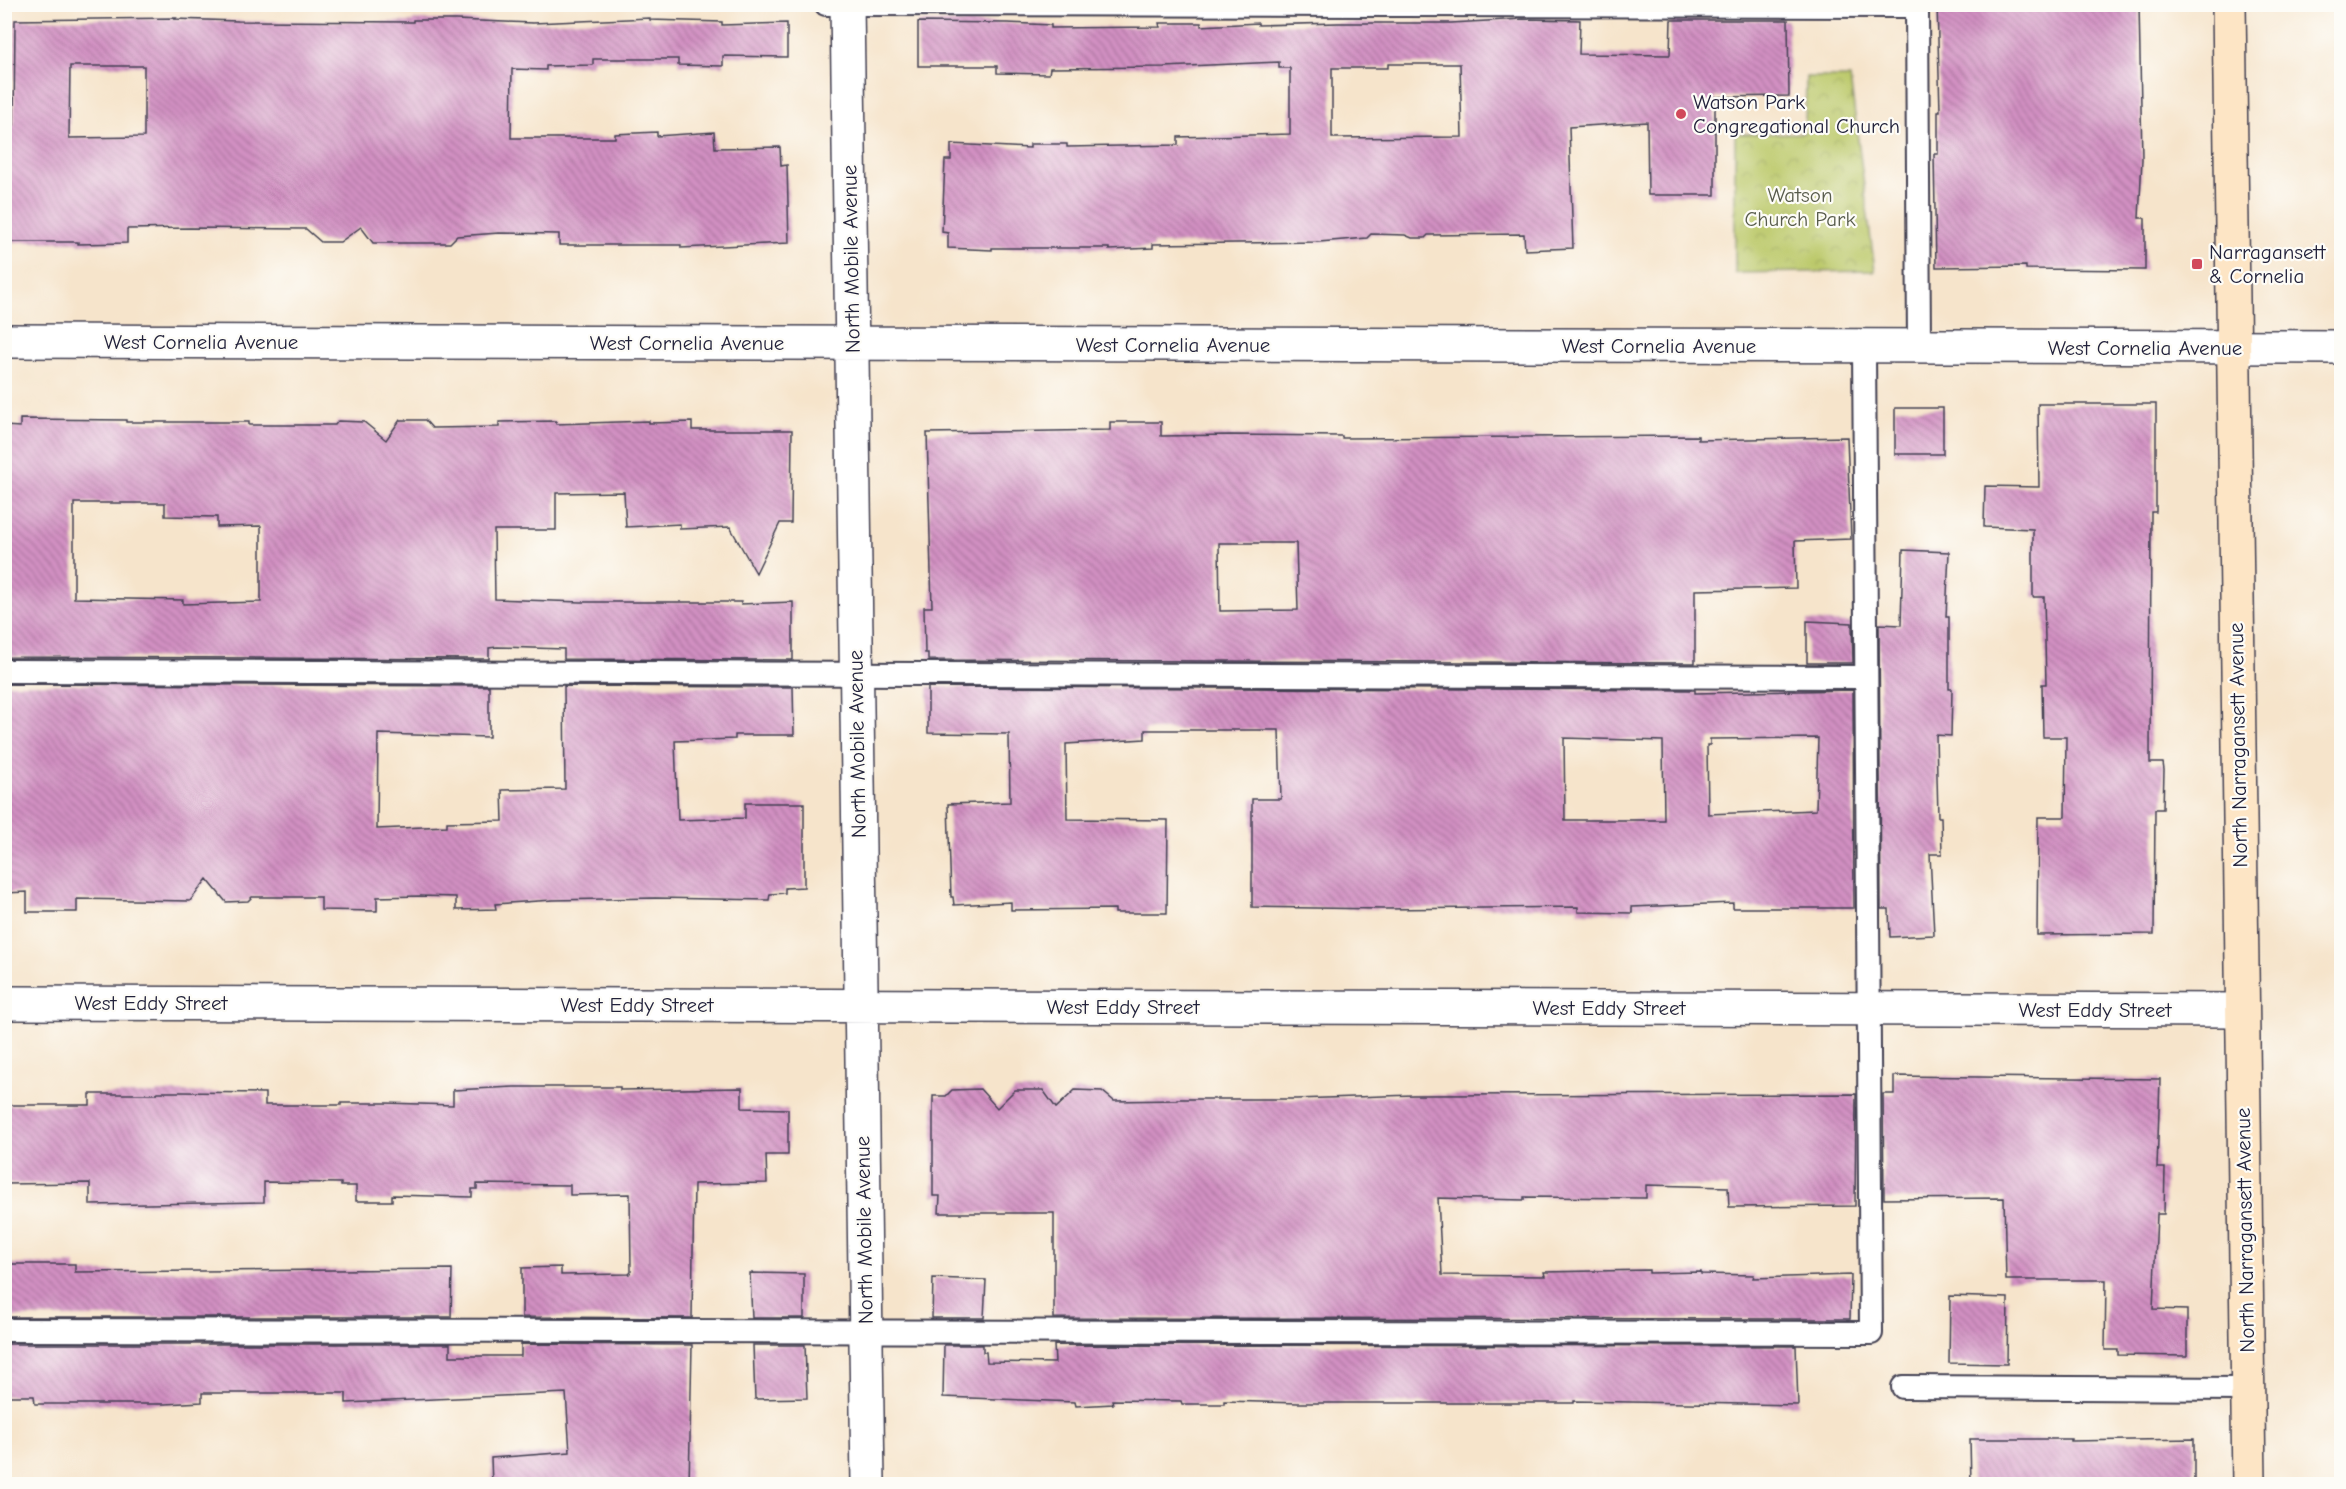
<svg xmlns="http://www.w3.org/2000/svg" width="2346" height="1489" viewBox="0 0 2346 1489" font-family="'Comic Neue',sans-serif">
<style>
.park{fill:url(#park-crowns);stroke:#6f7653;stroke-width:1.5}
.building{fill:url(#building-back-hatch);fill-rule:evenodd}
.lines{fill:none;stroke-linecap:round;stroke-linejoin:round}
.lane-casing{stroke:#423f51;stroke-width:26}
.street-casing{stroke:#423f51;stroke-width:36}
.secondary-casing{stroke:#423f51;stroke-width:36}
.lane{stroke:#fff;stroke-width:22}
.street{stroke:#fff;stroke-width:33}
.secondary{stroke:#fde5c5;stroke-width:33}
.poi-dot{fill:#d1495b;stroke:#fdfcf7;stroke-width:2}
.labels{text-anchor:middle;stroke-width:4.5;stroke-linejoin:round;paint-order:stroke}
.poi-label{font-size:21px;fill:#22223b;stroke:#fdfcf7;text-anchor:start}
.park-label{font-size:21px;fill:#585c4c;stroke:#fdfcf7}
.street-label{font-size:21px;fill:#22223b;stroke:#fdfcf7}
</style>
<defs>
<pattern id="park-crowns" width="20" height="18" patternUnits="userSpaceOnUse" patternTransform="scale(1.5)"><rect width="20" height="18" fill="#bcc96b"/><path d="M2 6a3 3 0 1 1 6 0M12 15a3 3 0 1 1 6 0" fill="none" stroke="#a1ac5e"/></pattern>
<pattern id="building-back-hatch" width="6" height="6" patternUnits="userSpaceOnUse" patternTransform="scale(1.5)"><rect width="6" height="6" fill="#d290c2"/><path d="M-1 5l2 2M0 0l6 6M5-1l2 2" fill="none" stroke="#aa759f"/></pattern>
</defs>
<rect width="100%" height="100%" fill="#fdfcf7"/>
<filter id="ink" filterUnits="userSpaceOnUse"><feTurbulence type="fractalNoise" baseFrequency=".0167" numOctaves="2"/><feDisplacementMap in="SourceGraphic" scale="12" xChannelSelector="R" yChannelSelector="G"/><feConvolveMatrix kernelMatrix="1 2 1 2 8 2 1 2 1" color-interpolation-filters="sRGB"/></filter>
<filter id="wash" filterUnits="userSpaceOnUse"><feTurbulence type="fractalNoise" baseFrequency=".008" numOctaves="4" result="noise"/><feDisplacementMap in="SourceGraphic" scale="24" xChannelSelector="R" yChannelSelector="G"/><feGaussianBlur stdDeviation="1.35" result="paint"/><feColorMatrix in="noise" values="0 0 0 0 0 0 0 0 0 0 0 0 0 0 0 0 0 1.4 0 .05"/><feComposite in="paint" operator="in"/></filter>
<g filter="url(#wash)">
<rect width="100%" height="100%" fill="#f6e4cb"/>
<path class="park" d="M 1806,77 L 1850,77 L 1875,271 L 1735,273 L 1735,134 L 1805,133 Z"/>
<g id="blocks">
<path class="building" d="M 1937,4 L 2139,4 L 2142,159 L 2139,218 L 2145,218 L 2145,270 L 2026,269 L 2026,266 L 1936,267 L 1934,154 L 1938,154 L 1938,111 L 1940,111 Z
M 176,18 L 175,19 L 238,21 L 413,22 L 413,20 L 456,20 L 533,23 L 650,18 L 650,20 L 722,22 L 722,25 L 787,23 L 787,57 L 723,56 L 723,66 L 678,65 L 678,59 L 593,59 L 593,65 L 546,66 L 546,70 L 512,69 L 511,138 L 615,138 L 615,134 L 657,132 L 657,136 L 714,132 L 715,148 L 780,147 L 781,166 L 787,165 L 789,243 L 681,248 L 681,245 L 559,245 L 559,234 L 499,233 L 457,236 L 450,243 L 373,243 L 361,227 L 340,242 L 321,242 L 306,229 L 190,228 L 127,229 L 127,243 L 78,244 L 78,242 L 4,242 L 4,127 L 14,125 L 15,20 ZM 70,66 L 144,66 L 144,137 L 69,138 Z
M 1523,19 L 1580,20 L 1579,54 L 1670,55 L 1671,20 L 1788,20 L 1789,96 L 1715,97 L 1715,195 L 1648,195 L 1647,122 L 1569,127 L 1573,248 L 1525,250 L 1524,234 L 1428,235 L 1425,238 L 1412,238 L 1405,235 L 1371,234 L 1367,238 L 1319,242 L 1153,244 L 1153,248 L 1109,250 L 1109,248 L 992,248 L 992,250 L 948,248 L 948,233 L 942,232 L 945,160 L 951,160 L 951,144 L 1030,148 L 1030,144 L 1067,144 L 1067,147 L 1178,145 L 1178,137 L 1290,134 L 1290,68 L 1279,68 L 1279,62 L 1164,67 L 1050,68 L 1049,74 L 997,73 L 997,66 L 918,66 L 918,22 L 1007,23 L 1051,25 L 1051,28 L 1160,27 L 1159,23 L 1201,23 L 1201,26 L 1258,23 L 1258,25 L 1338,23 L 1451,23 ZM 1388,64 L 1460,64 L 1462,137 L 1332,138 L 1332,68 L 1388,68 Z
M 2038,404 L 2156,404 L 2156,512 L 2151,512 L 2150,763 L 2163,763 L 2164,770 L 2163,809 L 2155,809 L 2154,934 L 2037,935 L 2038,817 L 2065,817 L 2066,737 L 2043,737 L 2042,684 L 2046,684 L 2044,597 L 2033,597 L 2033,529 L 1984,527 L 1985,486 L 2039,487 Z
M 1895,408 L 1943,408 L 1943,454 L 1895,454 Z
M 20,419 L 126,420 L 126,422 L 249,422 L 249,425 L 335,425 L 338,421 L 364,422 L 386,440 L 400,420 L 425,420 L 432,428 L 499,427 L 499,422 L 556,421 L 556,424 L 649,421 L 649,423 L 692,422 L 692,430 L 792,430 L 791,523 L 780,523 L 756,573 L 730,527 L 680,529 L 680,524 L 626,527 L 624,492 L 556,493 L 556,530 L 494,530 L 495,599 L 581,602 L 741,602 L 741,604 L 793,602 L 793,660 L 564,659 L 564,649 L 497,647 L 489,648 L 489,659 L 4,657 L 4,426 L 20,427 ZM 74,503 L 165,503 L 165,516 L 217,517 L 217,527 L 261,526 L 261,602 L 183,604 L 183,600 L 74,598 Z
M 1110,422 L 1161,422 L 1161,436 L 1230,435 L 1342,436 L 1342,438 L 1698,436 L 1698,440 L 1847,437 L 1851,539 L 1795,541 L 1796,588 L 1695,590 L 1695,663 L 928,660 L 928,653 L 925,653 L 924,607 L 932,607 L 927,433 L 1110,430 ZM 1219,543 L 1296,543 L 1298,610 L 1220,611 Z
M 1903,550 L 1949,552 L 1946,617 L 1949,617 L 1949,689 L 1952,689 L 1951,736 L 1936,735 L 1938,817 L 1941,817 L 1942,854 L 1930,854 L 1934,935 L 1890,937 L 1889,909 L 1881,909 L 1879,624 L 1901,625 Z
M 1807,621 L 1852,623 L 1853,663 L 1807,663 Z
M 4,684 L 489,686 L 489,737 L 378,734 L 377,829 L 447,826 L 447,822 L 503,821 L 502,790 L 565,789 L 564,686 L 793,687 L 794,735 L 735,735 L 735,739 L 675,741 L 678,820 L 745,818 L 745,803 L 804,803 L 804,887 L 785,888 L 785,893 L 770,894 L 769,900 L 655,898 L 553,900 L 495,904 L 496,909 L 456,910 L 456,897 L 420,896 L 377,897 L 377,911 L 321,910 L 321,897 L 252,897 L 248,901 L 226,902 L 207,879 L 190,901 L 77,899 L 77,912 L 27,912 L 27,892 L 4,893 Z
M 928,687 L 1695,690 L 1695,693 L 1853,690 L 1854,908 L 1733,908 L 1733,903 L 1632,907 L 1632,913 L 1578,912 L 1578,907 L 1383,909 L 1252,907 L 1252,799 L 1281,799 L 1279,730 L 1145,730 L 1145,739 L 1066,744 L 1067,819 L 1168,820 L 1167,913 L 1115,913 L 1115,909 L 1011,910 L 1011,902 L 954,905 L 953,897 L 951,897 L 948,804 L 1010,802 L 1009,734 L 928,733 ZM 1564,738 L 1663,741 L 1664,820 L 1565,820 ZM 1818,738 L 1816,810 L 1708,814 L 1707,745 L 1710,745 L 1710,739 Z
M 1894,1076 L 2160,1079 L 2157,1168 L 2165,1168 L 2164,1214 L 2157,1214 L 2153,1309 L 2187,1310 L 2187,1356 L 2118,1355 L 2118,1350 L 2105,1350 L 2106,1280 L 2006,1280 L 2004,1198 L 1884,1199 L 1883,1094 L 1894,1094 Z
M 514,1087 L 620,1087 L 620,1090 L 742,1088 L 742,1108 L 788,1109 L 788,1155 L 766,1155 L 767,1183 L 694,1184 L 692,1318 L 522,1317 L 522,1268 L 561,1267 L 561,1275 L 629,1274 L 631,1272 L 630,1194 L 570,1195 L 570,1185 L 477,1184 L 477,1189 L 472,1189 L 472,1197 L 392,1195 L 392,1201 L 356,1201 L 356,1186 L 341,1186 L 341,1183 L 264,1182 L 264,1202 L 90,1205 L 90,1183 L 4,1184 L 4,1105 L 90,1105 L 90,1094 L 155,1094 L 158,1092 L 180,1092 L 265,1093 L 265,1105 L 341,1105 L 341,1103 L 385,1103 L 453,1105 L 453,1090 Z
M 980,1089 L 997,1108 L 1015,1090 L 1043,1090 L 1056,1108 L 1075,1090 L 1102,1091 L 1114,1101 L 1177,1100 L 1177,1099 L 1296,1099 L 1413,1095 L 1856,1094 L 1855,1206 L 1729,1207 L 1728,1187 L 1646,1185 L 1646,1198 L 1524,1197 L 1524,1200 L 1438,1198 L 1442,1275 L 1545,1276 L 1544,1272 L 1649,1270 L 1649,1273 L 1701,1272 L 1701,1274 L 1754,1275 L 1753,1278 L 1851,1275 L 1850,1319 L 1054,1318 L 1054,1213 L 939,1213 L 940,1196 L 933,1196 L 933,1096 L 946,1096 L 952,1090 Z
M 4,1264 L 75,1264 L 75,1272 L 452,1269 L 451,1317 L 4,1317 Z
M 750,1273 L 804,1274 L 804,1318 L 752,1318 Z
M 933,1278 L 986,1280 L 984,1318 L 932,1318 Z
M 1950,1296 L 2008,1298 L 2007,1364 L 1949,1363 Z
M 4,1344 L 450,1344 L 450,1356 L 521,1356 L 521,1344 L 692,1345 L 689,1485 L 492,1485 L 491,1458 L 570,1452 L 566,1393 L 346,1403 L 346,1393 L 202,1393 L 202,1402 L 165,1404 L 35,1404 L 34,1396 L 4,1396 Z
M 753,1345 L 805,1345 L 807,1398 L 755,1399 Z
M 944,1345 L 983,1345 L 983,1352 L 986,1352 L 987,1362 L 1055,1363 L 1054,1345 L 1796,1346 L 1798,1405 L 1574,1401 L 1574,1403 L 1298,1403 L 1224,1401 L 1224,1404 L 1182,1404 L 1181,1401 L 1112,1400 L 1113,1404 L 1076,1406 L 1075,1402 L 943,1397 Z
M 1970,1439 L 2071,1439 L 2071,1441 L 2194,1439 L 2194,1485 L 1971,1485 Z"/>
</g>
</g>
<g filter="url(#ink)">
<use href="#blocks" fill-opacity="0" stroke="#423f51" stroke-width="1.5"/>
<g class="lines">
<defs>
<path id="lane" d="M 826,4 L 1917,6
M 1917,4 L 1919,347
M 4,671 L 1865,677
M 4,1330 L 1871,1333 L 1864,347
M 1903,1387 L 2247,1389"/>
<path id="street" d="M 847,4 L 868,1484
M 4,341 L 2342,347
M 4,1003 L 2242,1010"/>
<path id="secondary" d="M 2229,4 L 2249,1484"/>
</defs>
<use href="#lane" class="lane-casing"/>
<use href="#street" class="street-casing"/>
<use href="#secondary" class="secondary-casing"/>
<use href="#lane" class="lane"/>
<use href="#street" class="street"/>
<use href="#secondary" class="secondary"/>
</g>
</g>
<g class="poi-dot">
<circle cx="1681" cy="114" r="6"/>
<rect x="2191" y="258" width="12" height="12" rx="3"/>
</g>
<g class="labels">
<g class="poi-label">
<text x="1693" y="109">Watson Park<tspan x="1693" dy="24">Congregational Church</tspan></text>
<text x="2209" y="259">Narragansett<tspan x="2209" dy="24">&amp; Cornelia</tspan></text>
</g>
<g class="park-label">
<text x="1800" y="202">Watson<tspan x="1800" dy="24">Church Park</tspan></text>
</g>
<g class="street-label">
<text transform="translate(851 259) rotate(-91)" y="7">North Mobile Avenue</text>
<text x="201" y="349">West Cornelia Avenue</text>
<text x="687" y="350">West Cornelia Avenue</text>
<text x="1173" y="352">West Cornelia Avenue</text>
<text x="1659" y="353">West Cornelia Avenue</text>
<text x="2145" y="355">West Cornelia Avenue</text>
<text transform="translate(857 744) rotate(-91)" y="7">North Mobile Avenue</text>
<text transform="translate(2238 745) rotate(-91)" y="7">North Narragansett Avenue</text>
<text x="151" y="1010">West Eddy Street</text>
<text x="637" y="1012">West Eddy Street</text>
<text x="1123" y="1014">West Eddy Street</text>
<text x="1609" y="1015">West Eddy Street</text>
<text x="2095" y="1017">West Eddy Street</text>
<text transform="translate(864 1230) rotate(-91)" y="7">North Mobile Avenue</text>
<text transform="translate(2245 1230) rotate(-91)" y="7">North Narragansett Avenue</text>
</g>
</g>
<rect width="2346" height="1489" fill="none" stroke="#fdfcf7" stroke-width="24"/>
</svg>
